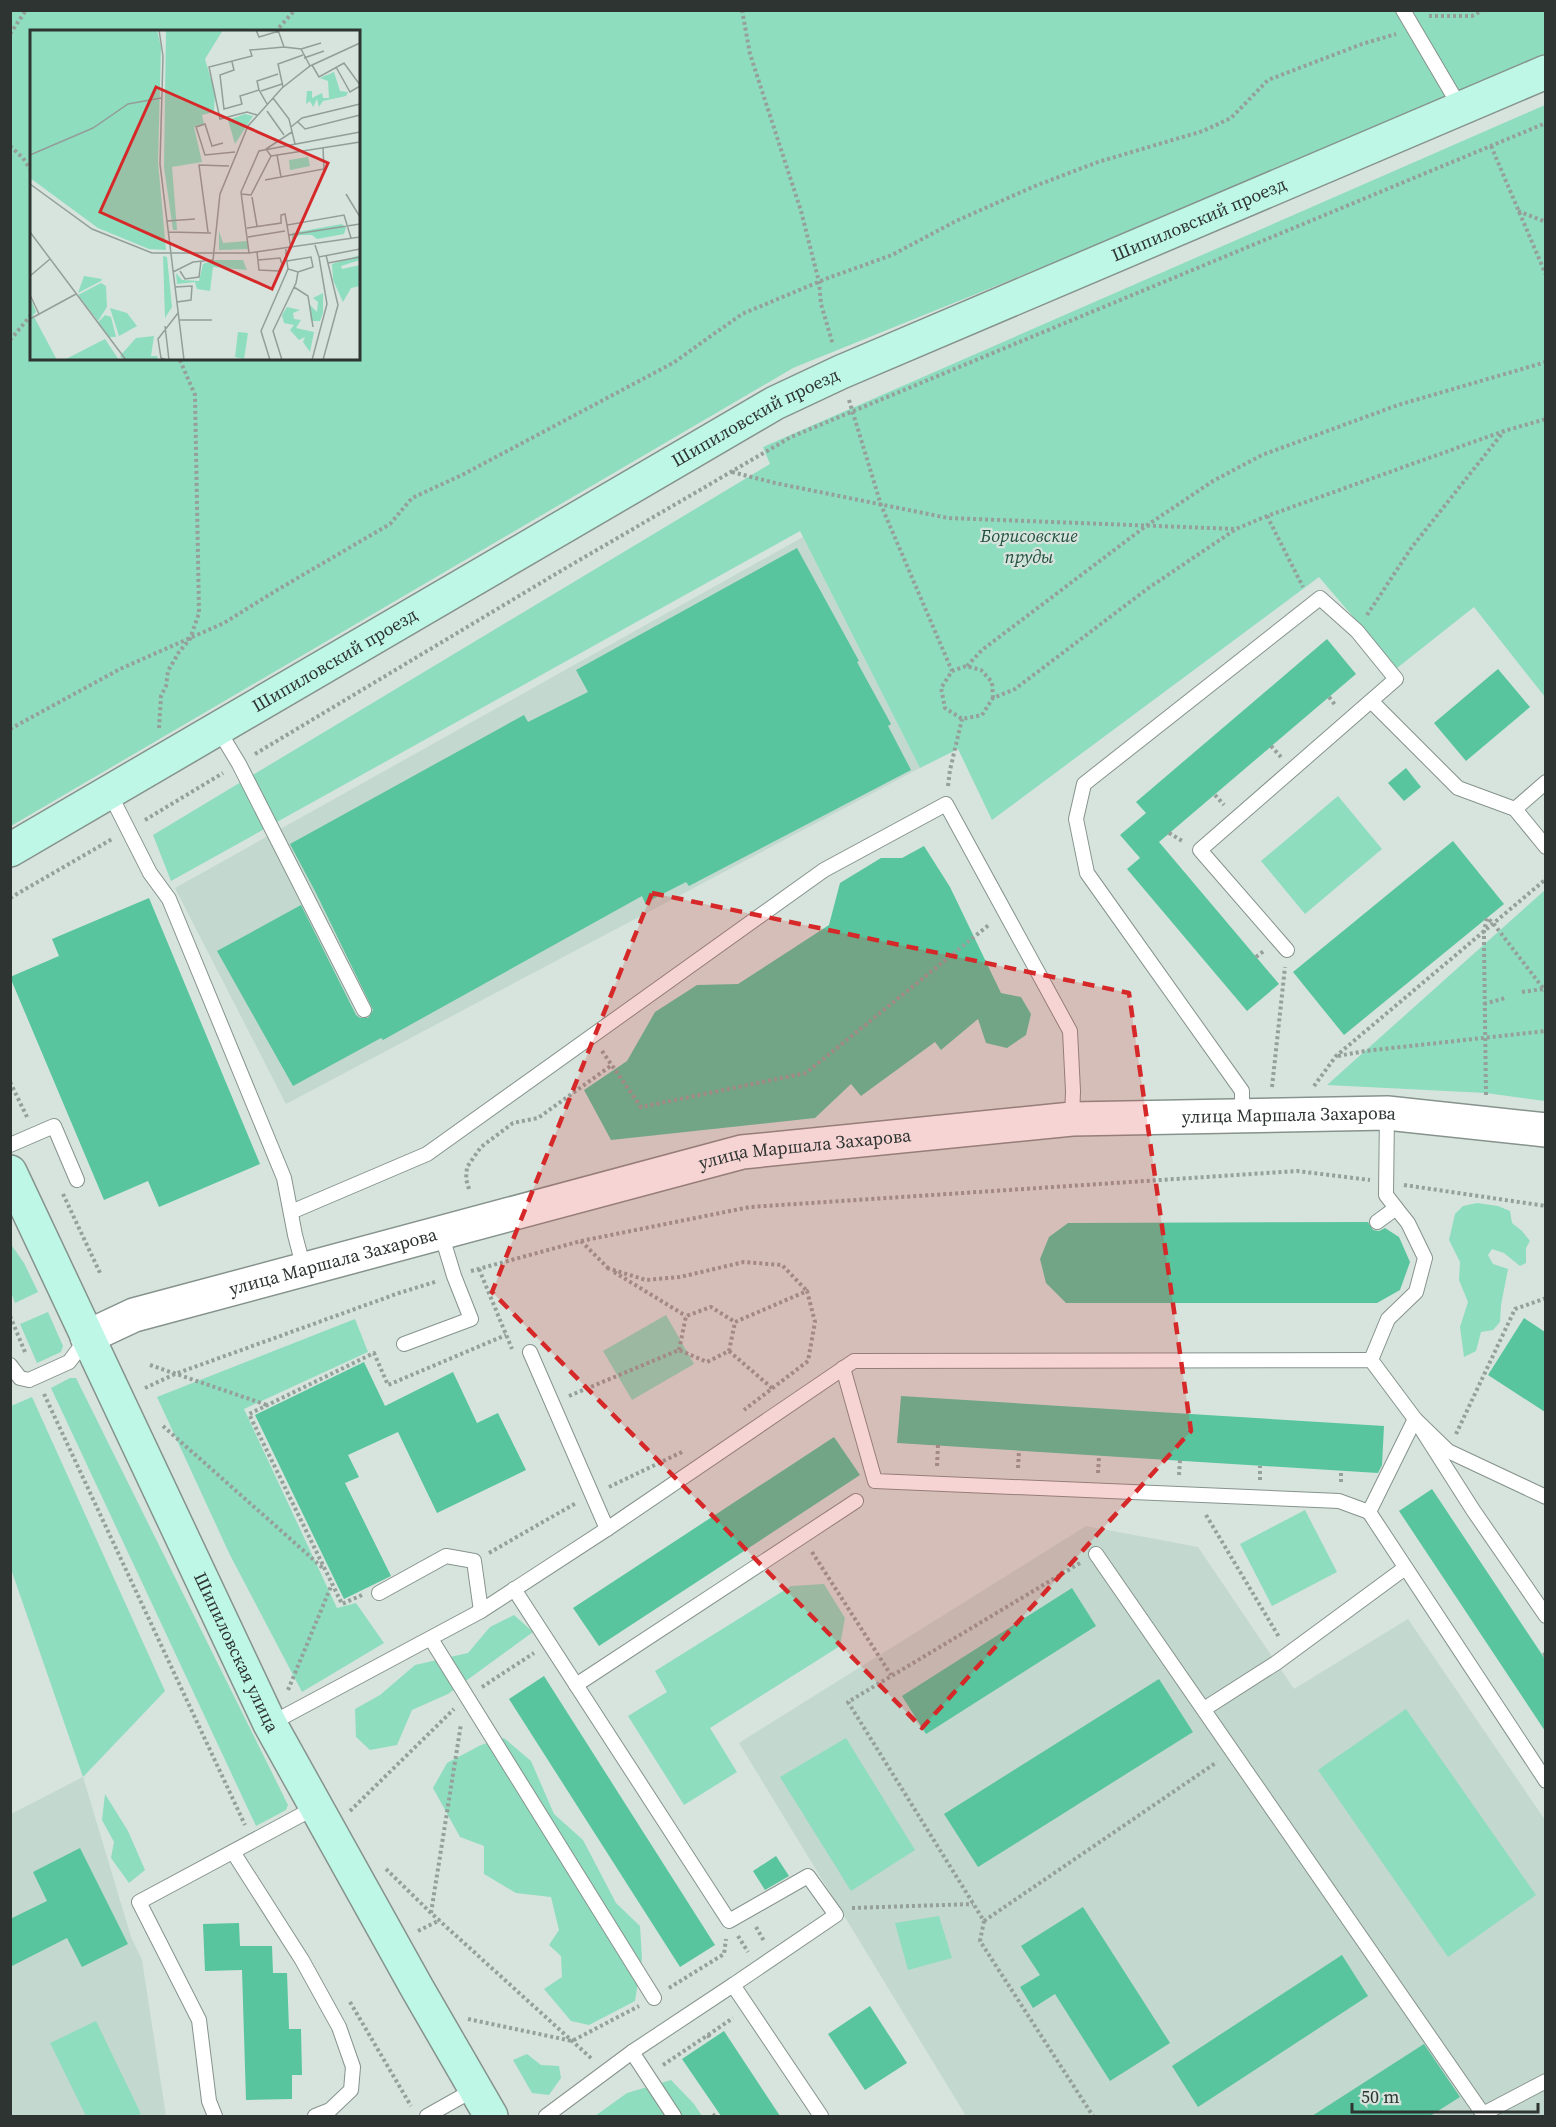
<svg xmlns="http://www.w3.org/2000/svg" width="1556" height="2127" font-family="'Source Serif 4',serif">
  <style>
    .built { fill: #c3d8ce }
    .green { fill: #8eddbe; fill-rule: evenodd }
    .building { fill: #58c59e }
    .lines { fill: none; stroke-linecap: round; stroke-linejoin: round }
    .service-casing { stroke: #86938d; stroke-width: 16 }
    .tertiary-casing { stroke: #86938d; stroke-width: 36 }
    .secondary-casing { stroke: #86938d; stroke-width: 36 }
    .path { stroke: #96a09b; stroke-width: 4; stroke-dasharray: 3 3; stroke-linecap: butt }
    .service { stroke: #fff; stroke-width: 14 }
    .tertiary { stroke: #fff; stroke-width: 33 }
    .secondary { stroke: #bff7e7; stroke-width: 33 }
    .marked { fill: #d62828; fill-opacity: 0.2; stroke: #d62828; stroke-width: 4.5; stroke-dasharray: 12 8; stroke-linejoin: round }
    .labels { text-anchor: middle; stroke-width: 4.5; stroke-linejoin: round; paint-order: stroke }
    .street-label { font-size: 18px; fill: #2e3431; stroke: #d6e4dd }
    .park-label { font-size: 18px; font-style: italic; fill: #22503f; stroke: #d6e4dd }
    .inset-road { fill: none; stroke: #939e98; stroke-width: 1.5 }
    .view { fill: #d62828; fill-opacity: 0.15; stroke: #d62828; stroke-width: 3 }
    .inset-edge { fill: none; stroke: #2e3431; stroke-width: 3 }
  </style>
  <rect width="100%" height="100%" fill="#d6e4dd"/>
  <g class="built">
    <path d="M 803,537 L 920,768 L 286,1104 L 175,888 Z"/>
    <path d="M 1086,1526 L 1198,1547 L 1294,1689 L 1408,1619 L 1545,1820 L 1545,2116 L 966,2116 L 739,1743 Z"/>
    <path d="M 83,1777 L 131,1937 L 142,1960 L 166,2116 L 11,2116 L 11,1814 Z"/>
  </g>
  <g class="green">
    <path d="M 11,11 L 1545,11 L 1545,64 L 793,368 L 11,826 ZM 32,32 L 358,32 L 358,358 L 32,358 Z"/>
    <path d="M 1545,105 L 1545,697 L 1474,607 L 1397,668 L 1319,577 L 992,820 L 958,749 L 920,768 L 800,531 L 171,881 L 153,835 L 770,464 L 763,447 Z"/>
    <path d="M 1338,796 L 1382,849 L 1305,914 L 1261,861 Z"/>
    <path d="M 1545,890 L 1545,1101 L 1486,1093 L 1327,1085 Z"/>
    <path d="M 1477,1203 L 1498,1206 L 1510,1211 L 1512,1223 L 1522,1231 L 1530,1241 L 1526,1248 L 1526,1263 L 1520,1266 L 1504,1253 L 1492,1249 L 1488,1255 L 1493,1264 L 1508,1269 L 1501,1305 L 1500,1322 L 1493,1330 L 1481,1332 L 1476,1351 L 1464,1357 L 1460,1327 L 1468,1302 L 1459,1280 L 1460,1262 L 1449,1240 L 1455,1214 L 1463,1206 Z"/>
    <path d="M 10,1243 L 24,1263 L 38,1292 L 15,1303 L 11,1292 Z"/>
    <path d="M 48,1312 L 63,1346 L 61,1352 L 37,1363 L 20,1324 Z"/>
    <path d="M 666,1315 L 694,1364 L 632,1400 L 603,1351 Z"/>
    <path d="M 355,1319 L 368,1352 L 244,1409 L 337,1608 L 356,1603 L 384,1643 L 302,1692 L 230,1555 L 157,1397 Z"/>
    <path d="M 70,1378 L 76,1378 L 288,1805 L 286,1810 L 256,1826 L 51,1388 Z"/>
    <path d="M 32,1397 L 165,1691 L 83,1777 L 11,1569 L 11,1406 Z"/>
    <path d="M 1305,1510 L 1337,1572 L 1272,1606 L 1240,1544 Z"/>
    <path d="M 824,1584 L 845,1618 L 840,1646 L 710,1728 L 737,1772 L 684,1805 L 628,1716 L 667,1692 L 655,1671 L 791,1586 Z"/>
    <path d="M 514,1615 L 533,1632 L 448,1694 L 412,1710 L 397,1745 L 370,1750 L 356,1737 L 355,1709 L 380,1695 L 415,1665 L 468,1653 L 490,1627 Z"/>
    <path d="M 1406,1709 L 1536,1895 L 1448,1957 L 1318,1770 Z"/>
    <path d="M 504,1738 L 531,1761 L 554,1814 L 583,1840 L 616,1903 L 640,1926 L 642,1958 L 635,2001 L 589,2025 L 571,2021 L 544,1989 L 562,1977 L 561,1956 L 549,1945 L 559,1930 L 551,1897 L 516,1893 L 484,1874 L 484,1846 L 460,1837 L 433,1788 L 447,1763 L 481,1745 Z"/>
    <path d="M 846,1738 L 915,1850 L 851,1891 L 780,1777 Z"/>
    <path d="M 105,1794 L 128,1831 L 145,1870 L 129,1883 L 111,1858 L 114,1842 L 102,1820 Z"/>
    <path d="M 939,1916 L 952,1958 L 908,1970 L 895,1923 Z"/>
    <path d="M 96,2021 L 141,2114 L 135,2116 L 86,2116 L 50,2043 Z"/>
    <path d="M 527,2054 L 541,2065 L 559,2066 L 561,2078 L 549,2095 L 532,2093 L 513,2060 Z"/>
    <path d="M 671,2080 L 694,2104 L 702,2116 L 595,2116 L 627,2093 Z"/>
  </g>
  <g class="building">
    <path d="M 797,548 L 859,661 L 857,662 L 891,724 L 888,726 L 911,770 L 689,886 L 686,882 L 645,903 L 642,896 L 383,1040 L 381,1038 L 293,1086 L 217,951 L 301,905 L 356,1015 L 360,1018 L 368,1018 L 373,1010 L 316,893 L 290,844 L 524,715 L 528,722 L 588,692 L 576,670 Z"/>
    <path d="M 1327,639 L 1356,674 L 1159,842 L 1279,984 L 1247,1011 L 1127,869 L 1140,858 L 1120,835 L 1146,813 L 1136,802 Z"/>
    <path d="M 1498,669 L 1530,707 L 1466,761 L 1434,723 Z"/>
    <path d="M 1406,768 L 1421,787 L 1404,801 L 1388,783 Z"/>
    <path d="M 1453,841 L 1504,904 L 1344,1035 L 1293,972 Z"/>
    <path d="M 924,846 L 950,887 L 1001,993 L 1021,997 L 1031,1014 L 1026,1035 L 1007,1048 L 986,1043 L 978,1019 L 941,1050 L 935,1042 L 861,1096 L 851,1084 L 815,1118 L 611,1140 L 584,1090 L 627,1061 L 655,1012 L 697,985 L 738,984 L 829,925 L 840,883 L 881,858 L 902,858 Z"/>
    <path d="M 149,898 L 260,1164 L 159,1207 L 148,1181 L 104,1200 L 10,977 L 59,956 L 52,939 Z"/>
    <path d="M 1368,1222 L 1373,1230 L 1379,1231 L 1385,1228 L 1399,1237 L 1410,1262 L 1400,1290 L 1377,1303 L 1066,1303 L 1046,1283 L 1040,1259 L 1049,1237 L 1068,1223 Z"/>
    <path d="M 1524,1318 L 1545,1332 L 1545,1412 L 1488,1375 Z"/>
    <path d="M 364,1362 L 385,1406 L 453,1372 L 477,1423 L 498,1413 L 526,1470 L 437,1513 L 398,1432 L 348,1455 L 359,1477 L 345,1483 L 391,1576 L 344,1599 L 255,1415 Z"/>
    <path d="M 901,1396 L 1384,1426 L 1382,1465 L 1378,1473 L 897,1443 Z"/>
    <path d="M 834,1437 L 860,1475 L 599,1646 L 573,1608 Z"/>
    <path d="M 1432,1489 L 1545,1659 L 1545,1731 L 1399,1511 Z"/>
    <path d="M 1072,1588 L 1096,1626 L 926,1734 L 902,1696 Z"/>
    <path d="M 544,1676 L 715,1945 L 680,1967 L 509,1699 Z"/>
    <path d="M 1159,1679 L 1193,1732 L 978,1867 L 944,1814 Z"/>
    <path d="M 80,1848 L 128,1944 L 82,1967 L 67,1938 L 10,1967 L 10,1919 L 47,1901 L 33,1872 Z"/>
    <path d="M 776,1856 L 789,1876 L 765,1890 L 753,1871 Z"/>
    <path d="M 1083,1907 L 1170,2043 L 1110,2081 L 1055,1994 L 1033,2008 L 1020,1987 L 1040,1975 L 1021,1946 Z"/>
    <path d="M 239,1923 L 240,1946 L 272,1946 L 273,1973 L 287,1973 L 289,2029 L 301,2029 L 302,2075 L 292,2075 L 292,2099 L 246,2100 L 242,1970 L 205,1971 L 203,1924 Z"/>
    <path d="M 1342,1955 L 1368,1996 L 1198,2107 L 1172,2066 Z"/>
    <path d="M 870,2006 L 907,2063 L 865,2090 L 828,2034 Z"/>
    <path d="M 724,2031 L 780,2116 L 721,2116 L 682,2059 Z"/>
    <path d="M 1424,2044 L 1460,2097 L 1430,2116 L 1312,2116 Z"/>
  </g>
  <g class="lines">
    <defs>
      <g id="service">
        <path d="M 1403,10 L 1460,107"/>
        <path d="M 1371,701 L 1458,788 L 1515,809"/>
        <path d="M 218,729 L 239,764 L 364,1010"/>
        <path d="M 1546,782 L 1515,809 L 1546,847"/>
        <path d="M 109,792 L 150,873 L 169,899 L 284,1178 L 295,1235 L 304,1269"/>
        <path d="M 1387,1113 L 1386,1195 L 1396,1208"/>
        <path d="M 1242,1114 L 1242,1091 L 1087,873 L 1076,819 L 1084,784 L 1320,598 L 1357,631 L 1396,679 L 1200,850 L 1287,950"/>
        <path d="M 10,1145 L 54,1126 L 77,1180"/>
        <path d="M 291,1212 L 427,1154 L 824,870 L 946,804 L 1070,1031 L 1073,1091 L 1072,1119"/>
        <path d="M 404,1344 L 471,1319 L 454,1276 L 441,1233"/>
        <path d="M 530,1352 L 607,1529"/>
        <path d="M 1371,1360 L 1388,1319 L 1416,1292 L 1425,1258 L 1408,1223 L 1396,1208 L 1377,1222"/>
        <path d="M 10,1365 L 20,1378 L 29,1380 L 69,1362 L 87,1338"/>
        <path d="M 843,1368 L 875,1481 L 1339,1501 L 1369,1512 L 1415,1419 L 1448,1451 L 1546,1497"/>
        <path d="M 1369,1512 L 1546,1781"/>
        <path d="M 1096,1554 L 1483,2114 L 1546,2081"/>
        <path d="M 514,1589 L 729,1921 L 808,1876 L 836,1915 L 733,1985"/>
        <path d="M 379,1593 L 446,1556 L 474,1561 L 481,1611"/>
        <path d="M 431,1639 L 654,1998"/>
        <path d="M 576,1685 L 856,1501"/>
        <path d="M 1204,1709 L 1276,1663 L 1405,1568"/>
        <path d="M 270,1724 L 481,1611 L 607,1529 L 854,1361 L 1371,1360 L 1415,1419 L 1473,1510 L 1546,1616"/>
        <path d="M 233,1852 L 302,1960 L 339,2027 L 353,2067 L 351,2090 L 330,2110 L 315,2116"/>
        <path d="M 632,2052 L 674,2116"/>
        <path d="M 215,2116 L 209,2101 L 199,2020 L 139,1902 L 316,1807"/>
        <path d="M 427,2116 L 475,2089"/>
        <path d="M 546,2116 L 632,2052 L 733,1985 L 821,2116"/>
      </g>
      <g id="tertiary">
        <path id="s1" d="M 87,1337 L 134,1315 L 742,1152 L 1072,1119 L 1387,1113 L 1546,1130"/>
      </g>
      <g id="secondary">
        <path id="s2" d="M 10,850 L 775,403 L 841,372 L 1546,72"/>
        <path id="s3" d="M 10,1172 L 270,1724 L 417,1988 L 491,2116"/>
      </g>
    </defs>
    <use href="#service" class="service-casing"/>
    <use href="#tertiary" class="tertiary-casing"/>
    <use href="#secondary" class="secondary-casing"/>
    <g class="path">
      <path d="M 742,10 L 750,54 L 801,211 L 819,282 L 821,304 L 833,345"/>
      <path d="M 1429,16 L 1472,16 L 1483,10"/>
      <path d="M 275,32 L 295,10"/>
      <path d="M 10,34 L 26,10"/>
      <path d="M 10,146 L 23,158 L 32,172"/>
      <path d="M 1491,146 L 1546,275"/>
      <path d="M 1518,211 L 1546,222"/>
      <path d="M 10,340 L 32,314"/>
      <path d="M 849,400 L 881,505 L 952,671"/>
      <path d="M 732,472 L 775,483 L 948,518 L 1236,529"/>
      <path d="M 1267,516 L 1303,587"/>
      <path d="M 1367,615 L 1412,547 L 1504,431"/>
      <path d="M 967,666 L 982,650 L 1146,526 L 1213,481 L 1262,455 L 1398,405 L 1546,362"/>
      <path d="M 1329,697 L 1336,706"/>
      <path d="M 993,698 L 992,682 L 981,670 L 966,666 L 952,671 L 941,688 L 945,708 L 962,719 L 982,715 L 993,698 L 1015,689 L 1147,589 L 1236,529 L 1267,516 L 1504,431 L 1546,419"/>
      <path d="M 159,728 L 161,696 L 166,686 L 168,671 L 179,652 L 190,639 L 199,613 L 195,395 L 179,358"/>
      <path d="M 10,729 L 120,669 L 224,623 L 277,590 L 390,524 L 412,498 L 462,475 L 673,363 L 742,314 L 828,278 L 892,255 L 956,221 L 1035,186 L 1098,162 L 1203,131 L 1231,118 L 1268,80 L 1362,44 L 1396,34"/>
      <path d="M 1271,746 L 1281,757"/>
      <path d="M 255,754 L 559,572 L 791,437 L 1546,123"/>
      <path d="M 948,786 L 950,770 L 962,719"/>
      <path d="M 1215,795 L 1224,805"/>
      <path d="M 145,820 L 223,773"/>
      <path d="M 1169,833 L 1184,842"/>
      <path d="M 10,898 L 112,839"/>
      <path d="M 1256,957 L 1265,950"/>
      <path d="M 1522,992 L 1543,989"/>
      <path d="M 1484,1004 L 1505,998"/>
      <path d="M 602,1051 L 641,1107 L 806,1073 L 990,924"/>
      <path d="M 1338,1056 L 1365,1051 L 1546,1031"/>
      <path d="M 10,1082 L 27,1117"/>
      <path d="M 1314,1086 L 1336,1056 L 1546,879"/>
      <path d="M 1272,1087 L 1285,967"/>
      <path d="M 1486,1095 L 1484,945 L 1484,931 L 1487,918 L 1493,923 L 1546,992"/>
      <path d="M 1404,1185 L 1546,1206"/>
      <path d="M 469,1189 L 466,1179 L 467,1167 L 481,1147 L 513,1123 L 538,1118 L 612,1065"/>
      <path d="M 63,1194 L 101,1275"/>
      <path d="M 581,1241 L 608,1268"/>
      <path d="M 607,1268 L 646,1280 L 680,1277 L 744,1262 L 782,1265 L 807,1291"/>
      <path d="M 479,1269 L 512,1349"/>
      <path d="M 471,1271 L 581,1241 L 750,1207 L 1297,1171 L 1370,1180"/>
      <path d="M 614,1272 L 686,1316"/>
      <path d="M 10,1316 L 25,1352"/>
      <path d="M 679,1350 L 686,1316 L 711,1307 L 735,1322"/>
      <path d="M 729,1351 L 773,1389"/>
      <path d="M 150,1365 L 267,1405"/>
      <path d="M 145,1388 L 175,1374 L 399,1293 L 438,1281"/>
      <path d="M 44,1394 L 245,1825"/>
      <path d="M 569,1396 L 679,1350 L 707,1362 L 729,1351 L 735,1322 L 807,1291 L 815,1322 L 808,1361 L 744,1410"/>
      <path d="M 163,1426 L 323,1568"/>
      <path d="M 1456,1434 L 1515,1309 L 1546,1298"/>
      <path d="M 937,1466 L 938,1445"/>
      <path d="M 1018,1468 L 1019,1450"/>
      <path d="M 1098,1473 L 1099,1456"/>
      <path d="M 1179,1475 L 1180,1460"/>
      <path d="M 1260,1480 L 1260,1466"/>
      <path d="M 1341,1482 L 1341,1470"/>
      <path d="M 609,1487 L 684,1451"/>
      <path d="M 1206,1515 L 1279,1637"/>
      <path d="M 812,1552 L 891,1675"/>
      <path d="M 489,1553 L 576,1503"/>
      <path d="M 1080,1563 L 848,1702 L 984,1921 L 980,1941 L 1093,2116"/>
      <path d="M 362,1595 L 342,1604 L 249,1414 L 374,1353 L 388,1385 L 506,1335"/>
      <path d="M 1543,1655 L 1546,1654"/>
      <path d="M 482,1687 L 534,1653"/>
      <path d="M 288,1690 L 332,1584"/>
      <path d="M 350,1811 L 454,1709"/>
      <path d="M 386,1869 L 431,1913 L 592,2059"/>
      <path d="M 852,1908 L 973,1904"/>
      <path d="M 431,1913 L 461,1724"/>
      <path d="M 984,1921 L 1217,1762"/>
      <path d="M 756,1927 L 764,1941"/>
      <path d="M 418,1931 L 440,1920"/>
      <path d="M 738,1936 L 748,1952"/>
      <path d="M 669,1988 L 724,1954 L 726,1939"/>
      <path d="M 350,2002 L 411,2106"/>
      <path d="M 468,2019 L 572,2041 L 639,2006"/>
      <path d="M 708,2035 L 733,2018"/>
      <path d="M 663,2065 L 708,2035 L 711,2040"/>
      <path d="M 713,2116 L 718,2113"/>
    </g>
    <use href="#service" class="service"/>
    <use href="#tertiary" class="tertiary"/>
    <use href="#secondary" class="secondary"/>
  </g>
  <path class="marked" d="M 652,893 L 1129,993 L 1191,1431 L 922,1728 L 492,1292 Z"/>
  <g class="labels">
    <g class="street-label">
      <text dy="6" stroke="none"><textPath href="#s2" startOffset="1348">Шипиловский проезд</textPath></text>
      <text dy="6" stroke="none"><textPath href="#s2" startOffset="862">Шипиловский проезд</textPath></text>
      <text dy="6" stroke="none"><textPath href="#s2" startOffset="376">Шипиловский проезд</textPath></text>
      <text dy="6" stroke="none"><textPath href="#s1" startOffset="1230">улица Маршала Захарова</textPath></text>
      <text dy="6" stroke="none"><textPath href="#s1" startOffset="744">улица Маршала Захарова</textPath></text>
      <text dy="6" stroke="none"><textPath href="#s1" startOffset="258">улица Маршала Захарова</textPath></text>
      <text dy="6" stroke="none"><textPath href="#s3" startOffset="531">Шипиловская улица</textPath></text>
    </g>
    <g class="park-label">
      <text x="1029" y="542">Борисовские<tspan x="1029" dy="21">пруды</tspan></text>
    </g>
  </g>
  <g transform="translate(30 30)">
    <rect width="330" height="330" fill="#d6e4dd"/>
    <path d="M 0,0 L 127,0 L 131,17 L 128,132 L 136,220 L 119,219 L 68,198 L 0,148 ZM 136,0 L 193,0 L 175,29 L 185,63 L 184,82 L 172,85 L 174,94 L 164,97 L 172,132 L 142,137 L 147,200 L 143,200 L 134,137 ZM 304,42 L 310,61 L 318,62 L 316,66 L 293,71 L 289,77 L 287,69 L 283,77 L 280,71 L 276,74 L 277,61 L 282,61 L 282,68 L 292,63 L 293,68 L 299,68 L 298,51 L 290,48 ZM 215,84 L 223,86 L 205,114 L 198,90 ZM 278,127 L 280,136 L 260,140 L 259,130 ZM 312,194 L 316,198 L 314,204 L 287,209 L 282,205 L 270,205 L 262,210 L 262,203 ZM 189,201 L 193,213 L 217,211 L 218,219 L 189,220 ZM 330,225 L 330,230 L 311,236 L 312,239 L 330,235 L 330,256 L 321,258 L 313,272 L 303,250 L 302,234 ZM 133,226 L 137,227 L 142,277 L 135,288 ZM 184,230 L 213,230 L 217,240 L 183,237 L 180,261 L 167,259 L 165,252 L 147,254 L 146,243 L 152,250 L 169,251 L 173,234 ZM 54,246 L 72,249 L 71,251 L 48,263 ZM 71,253 L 76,256 L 77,277 L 68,291 L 48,265 ZM 293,263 L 293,283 L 290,291 L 281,291 L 279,274 L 287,282 L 288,272 L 283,268 ZM 0,267 L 6,282 L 3,285 L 27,330 L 0,330 ZM 257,277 L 270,280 L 263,283 L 264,289 L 271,290 L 266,298 L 284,302 L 280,322 L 273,312 L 275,307 L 269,310 L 260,300 L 264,295 L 254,293 L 252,285 ZM 80,278 L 97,283 L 107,296 L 89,306 ZM 75,285 L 81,287 L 86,307 L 79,307 L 68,292 ZM 208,302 L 218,303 L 214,329 L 205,327 ZM 124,306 L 121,326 L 127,326 L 128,330 L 93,330 L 90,326 L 106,308 ZM 75,309 L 89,330 L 34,330 Z" fill="#8eddbe"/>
    <path class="inset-road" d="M 129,0 L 133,26 L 130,134 L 154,330M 226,0 L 229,7 L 249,1M 248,0 L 254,17 L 271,19 L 280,36M 271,19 L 291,13M 274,28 L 294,21M 202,32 L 204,40 L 190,45 L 194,79 L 212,74 L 210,66 L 229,60 L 237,74M 282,35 L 289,47 L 314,33 L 330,55M 306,37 L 320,62 L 330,56M 253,57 L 248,34 L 273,25M 229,60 L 227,51 L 248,44M 231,61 L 252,54M 243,68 L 259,89 L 265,114M 237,81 L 254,105M 227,85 L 217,82 L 190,89 L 179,37 L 222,26 L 220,20 L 254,17M 268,92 L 275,99 L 330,85M 261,97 L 272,88 L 330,74M 193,113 L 182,116 L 175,94 L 166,97 L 175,125 L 205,122M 0,125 L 63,98 L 98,74 L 131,68M 247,125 L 251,147M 241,126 L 330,112M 235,150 L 294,139 L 293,118M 0,154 L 62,199 L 122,223 L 219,223 L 330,207M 211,164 L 221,165 L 241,126 L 236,119 L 262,102M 316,164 L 330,187M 222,167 L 227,196M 137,191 L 165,189M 217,198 L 251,193 L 251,185 L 255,184 L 257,195M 0,202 L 96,330M 138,202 L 181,203M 178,202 L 169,135 L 199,136M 259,205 L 330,194M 218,207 L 255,201M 285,215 L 289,227 L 330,219M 256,219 L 256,225 L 258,239 L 268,242 L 283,237 L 281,227 L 257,231M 261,219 L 257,195 L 314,185 L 321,208M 227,222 L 229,240 L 249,241 L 252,234 L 250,228 L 228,230M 219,223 L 211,162 L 229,121 L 330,102M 298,233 L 330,227M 150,241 L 155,249 L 169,247 L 171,231M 143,242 L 163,232 L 183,230 L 190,164 L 218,96 L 252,58 L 280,36 L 330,13M 0,246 L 20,229M 145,257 L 162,256 L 161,270 L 147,272M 264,257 L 278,266 L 283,297M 0,265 L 9,284M 0,289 L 46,264M 149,290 L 182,290M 135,296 L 139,330M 136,330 L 131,328 L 128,309 L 148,283M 240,330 L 231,301 L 258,239M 252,330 L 243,301 L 266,253 L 268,242M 282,330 L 297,274 L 289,227M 293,330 L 308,275 L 296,225"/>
    <path class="view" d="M 126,57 L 298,133 L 242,259 L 70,182 Z"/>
    <rect width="330" height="330" class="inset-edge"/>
  </g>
  <rect width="1556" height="2127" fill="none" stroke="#2e3431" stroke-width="24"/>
  <path d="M1352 2103v9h186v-9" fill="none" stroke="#2e3431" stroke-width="3"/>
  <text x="1361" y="2103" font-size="18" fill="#2e3431" stroke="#d6e4dd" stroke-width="4.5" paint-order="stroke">50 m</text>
</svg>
